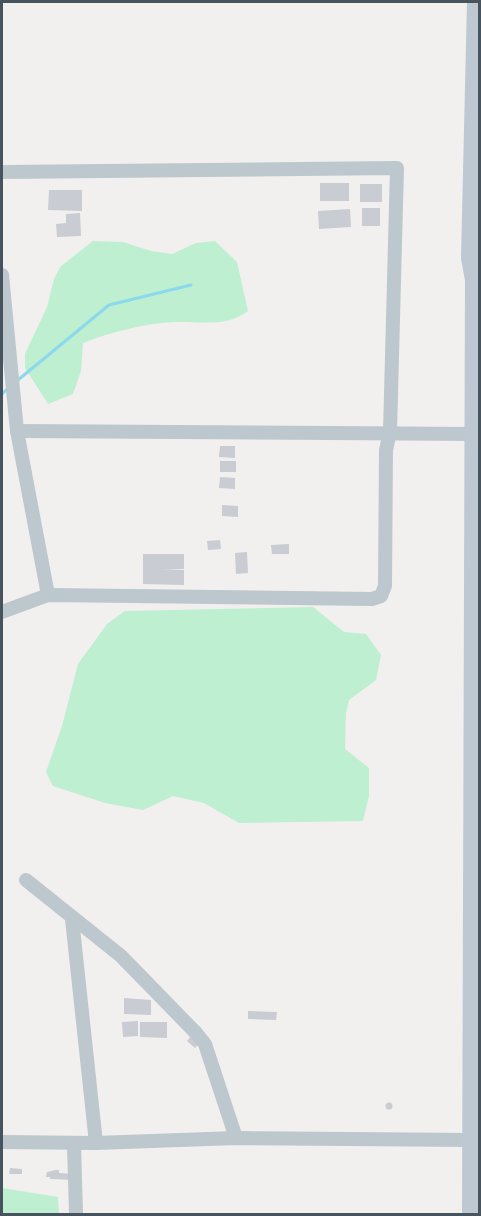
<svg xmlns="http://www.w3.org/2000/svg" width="481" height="1216" font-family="'DejaVu Sans',sans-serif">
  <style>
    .green { fill: #beefd0 }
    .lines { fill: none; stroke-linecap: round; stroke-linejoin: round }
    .stream { stroke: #8bd9ec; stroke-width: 3 }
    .building { fill: #c9ccd2 }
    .minor { stroke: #bdc7ce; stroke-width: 14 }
    .secondary { stroke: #bdc8d3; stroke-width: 18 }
  </style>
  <rect width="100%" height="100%" fill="#f2efef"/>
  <g class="green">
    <path d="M 93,241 L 123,242 L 151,251 L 172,254 L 196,243 L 215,241 L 237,262 L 248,311 C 226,328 199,321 173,322 C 143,324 111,332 83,343 L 81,371 L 73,394 L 48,404 L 25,368 L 25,354 L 47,307 L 54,279 L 61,266 Z"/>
    <path d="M 313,607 L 344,632 L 366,634 L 381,655 L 376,680 L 349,700 L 346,713 L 345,749 L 369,768 L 369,796 L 363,821 L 239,823 L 204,803 L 173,796 L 143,810 L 105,803 L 53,786 L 46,772 L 62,726 L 78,664 L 107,624 L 125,611 Z"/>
    <path d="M 2,1188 L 58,1197 L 59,1214 L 2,1214 Z"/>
  </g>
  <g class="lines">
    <g class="stream">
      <path d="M 18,380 L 109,305 L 191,285"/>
      <path d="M 2,394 L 8,388"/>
    </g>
  </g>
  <g class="building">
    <rect x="320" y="183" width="29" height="18"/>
    <rect x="360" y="184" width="22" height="18"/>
    <path d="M 49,190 L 82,190 L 82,211 L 48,210 Z"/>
    <rect x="362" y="208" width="18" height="18"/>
    <path d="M 350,209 L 351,227 L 319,229 L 318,211 Z"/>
    <path d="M 80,213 L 81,236 L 57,237 L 56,224 L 66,223 L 66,214 Z"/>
    <path d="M 220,446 L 235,446 L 235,458 L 219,457 Z"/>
    <rect x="220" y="461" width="16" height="11"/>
    <path d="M 220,477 L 235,478 L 235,489 L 219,488 Z"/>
    <path d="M 222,505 L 238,506 L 238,517 L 222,516 Z"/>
    <path d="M 220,540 L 221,549 L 208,550 L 207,541 Z"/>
    <path d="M 289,544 L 289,554 L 272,554 L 271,545 Z"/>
    <path d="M 247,552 L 248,573 L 236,574 L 235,553 Z"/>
    <path d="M 143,554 L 184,554 L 184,569 L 163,570 L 184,570 L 184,585 L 143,584 Z"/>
    <path d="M 124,998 L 151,1000 L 151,1015 L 124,1014 Z"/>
    <path d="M 248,1011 L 277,1012 L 276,1020 L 248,1019 Z"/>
    <path d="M 138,1021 L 138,1036 L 123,1037 L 122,1022 Z"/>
    <path d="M 140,1022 L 167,1022 L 167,1038 L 140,1037 Z"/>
    <path d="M 191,1036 L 199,1044 L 195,1048 L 187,1041 Z"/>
    <circle cx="389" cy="1106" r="3.5"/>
    <path d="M 10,1168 L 22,1169 L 22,1174 L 9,1174 Z"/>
    <path d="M 56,1170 L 59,1170 L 59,1173 L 74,1174 L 74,1180 L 50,1179 L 50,1177 L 46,1177 L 47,1172 Z"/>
  </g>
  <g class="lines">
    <g class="minor">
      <path d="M 2,172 L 397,168 L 390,432 L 386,450 L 385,586 L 381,596 L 372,599 L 48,595 L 2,612"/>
      <path d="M 2,275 L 17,431 L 48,595"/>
      <path d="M 17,431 L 474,434"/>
      <path d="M 26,880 L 121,956 L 197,1034 L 205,1044 L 236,1138"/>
      <path d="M 72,919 L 96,1143"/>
      <path d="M 2,1142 L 96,1143 L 236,1138 L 472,1140"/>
      <path d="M 74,1144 L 76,1214"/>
    </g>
    <path class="secondary" d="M 471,1214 L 474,280 L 470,258 L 476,2"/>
  </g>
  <rect width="481" height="1216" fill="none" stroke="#47535d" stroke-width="6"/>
</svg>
